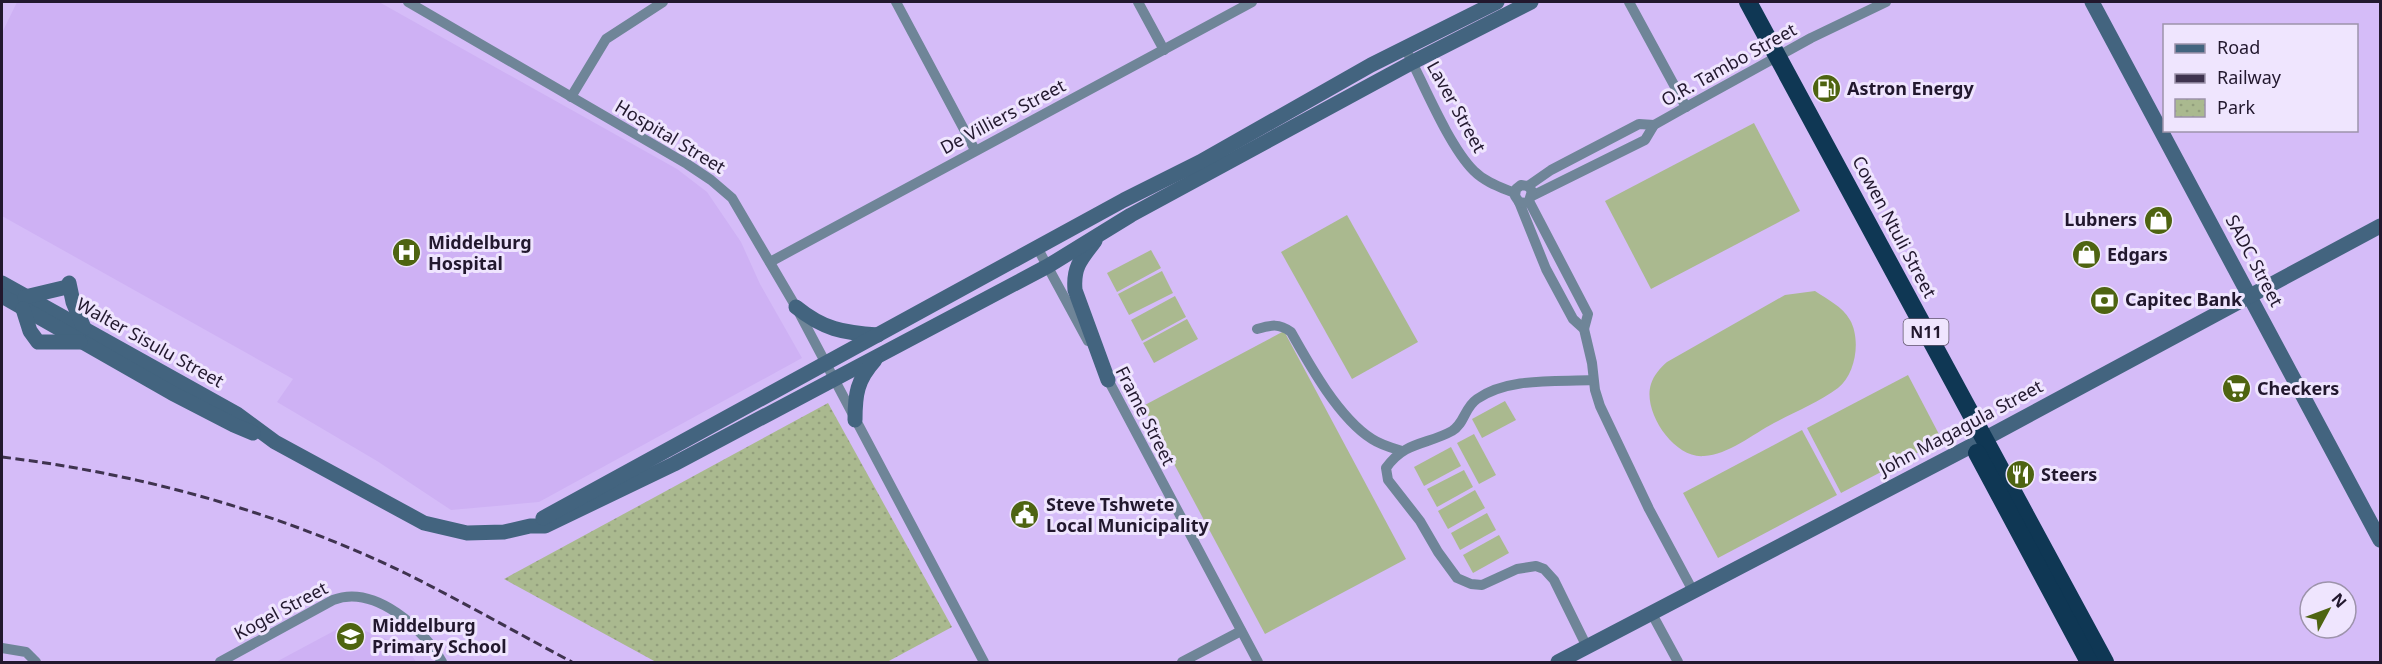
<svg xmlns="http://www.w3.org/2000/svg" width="2382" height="664" font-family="'Noto Sans',sans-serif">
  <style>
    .built { fill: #ceb1f4 }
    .green { fill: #aab98f }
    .park { fill: url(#park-dots) }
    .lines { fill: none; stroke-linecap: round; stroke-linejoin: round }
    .street { stroke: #6f8598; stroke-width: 10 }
    .secondary { stroke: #43647f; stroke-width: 15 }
    .highway { stroke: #0f3754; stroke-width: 18 }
    .rail { stroke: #3f334f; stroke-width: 3; stroke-dasharray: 9 4.5; stroke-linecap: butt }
    .labels { text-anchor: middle; stroke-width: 6; stroke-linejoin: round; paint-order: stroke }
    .shield { fill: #efe5fe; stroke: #60566c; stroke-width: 1.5 }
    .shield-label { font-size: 16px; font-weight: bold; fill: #22182e }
    .street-label { font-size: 18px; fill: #22182e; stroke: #efe5fe }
    .poi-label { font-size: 18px; font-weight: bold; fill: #22182e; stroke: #efe5fe; text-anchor: start }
  </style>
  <defs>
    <pattern id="park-dots" width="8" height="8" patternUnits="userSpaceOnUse" patternTransform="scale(1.5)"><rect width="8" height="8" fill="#aab98f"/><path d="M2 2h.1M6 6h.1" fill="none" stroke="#929e7c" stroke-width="1.8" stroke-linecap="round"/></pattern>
  </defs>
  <rect width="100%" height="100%" fill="#d5bcf8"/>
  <g class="built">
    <path d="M 17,2 L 379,2 L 677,169 L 707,192 L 741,242 L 760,284 L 802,358 L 539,502 L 451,510 L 377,461 L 277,402 L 293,379 L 2,216 L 2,33 Z"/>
    <path d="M 347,624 L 407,647 L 416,662 L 276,662 Z"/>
  </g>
  <g class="green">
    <path d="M 1754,123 L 1800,211 L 1651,289 L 1605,201 Z"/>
    <path d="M 1347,215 L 1418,342 L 1352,379 L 1281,252 Z"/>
    <path d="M 1151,250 L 1161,268 L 1117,292 L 1107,273 Z"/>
    <path d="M 1162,271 L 1173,293 L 1129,315 L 1118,294 Z"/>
    <path d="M 1815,291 C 1828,300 1842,306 1850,320 C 1861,339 1856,374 1838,388 C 1819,402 1795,412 1774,423 C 1753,434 1728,455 1704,456 C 1674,459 1642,411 1651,384 C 1654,375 1660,368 1667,362 L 1785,295 Z"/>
    <path d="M 1175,296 L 1186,317 L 1142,341 L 1131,320 Z"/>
    <path d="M 1187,319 L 1198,339 L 1154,363 L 1143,343 Z"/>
    <path d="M 1284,331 L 1406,559 L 1265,634 L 1143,406 Z"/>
    <path d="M 1908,375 L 1942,440 L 1841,493 L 1807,428 Z"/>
    <path d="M 1505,401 L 1516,420 L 1482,438 L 1472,419 Z"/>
    <path d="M 1802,430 L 1837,495 L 1718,558 L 1683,493 Z"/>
    <path d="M 1474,434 L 1496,475 L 1479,484 L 1457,443 Z"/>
    <path d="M 1451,447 L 1461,466 L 1424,486 L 1414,467 Z"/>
    <path d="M 1464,470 L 1473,487 L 1437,507 L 1427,489 Z"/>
    <path d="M 1475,490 L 1485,508 L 1448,529 L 1438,511 Z"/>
    <path d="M 1487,513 L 1496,530 L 1460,550 L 1451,533 Z"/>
    <path d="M 1499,535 L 1509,553 L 1473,573 L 1463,555 Z"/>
  </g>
  <path class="park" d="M 828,403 L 952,627 L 887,662 L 656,662 L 504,579 Z"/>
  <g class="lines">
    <g class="street">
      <path d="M 408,2 L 687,164 L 711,180 L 732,198 L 796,307 L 984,662"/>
      <path d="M 896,2 L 975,150"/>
      <path d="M 1138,2 L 1164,50"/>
      <path d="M 1629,2 L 1686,107"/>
      <path d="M 1405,48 C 1423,82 1448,145 1474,171 C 1485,182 1500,187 1514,193"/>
      <path d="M 571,97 L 606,39 L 663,2"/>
      <path d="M 1528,186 L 1551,170 L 1639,124 L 1654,125"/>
      <path d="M 1532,196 L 1645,140 L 1654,125 L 1686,107 L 1811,38 L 1886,2"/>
      <path d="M 1519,202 L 1546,269 L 1573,319 L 1584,329 L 1592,363 L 1595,390 L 1600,406 L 1649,509 L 1693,591"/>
      <path d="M 1525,203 L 1519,202 L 1515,196 L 1516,189 L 1521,185 L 1528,186 L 1532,191 L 1529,201 L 1588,314 L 1584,329"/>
      <path d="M 1038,249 L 1088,341"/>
      <path d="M 770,262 L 1252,2"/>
      <path d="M 1257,329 C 1271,325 1279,323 1291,332 C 1310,366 1339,418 1372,439 C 1381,445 1392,448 1402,451"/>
      <path d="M 1105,374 L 1258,662"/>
      <path d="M 1652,614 L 1678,662"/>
      <path d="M 1587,647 L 1554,580 L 1544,569 L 1536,566 L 1517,569 L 1482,585 L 1471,584 L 1457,578 L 1438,552 L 1420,521 L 1388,480 L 1386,468 C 1405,441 1427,445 1452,431 C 1465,423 1464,408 1477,399 C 1508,377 1556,382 1593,380"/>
      <path d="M 2,648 L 26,652 L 36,662"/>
      <path d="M 220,662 L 333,600 C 375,584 424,629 442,662"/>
      <path d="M 1182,662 L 1241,631"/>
    </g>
    <g class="secondary">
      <path d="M 2092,2 L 2380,540"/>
      <path d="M 1095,241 C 1081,259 1073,267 1075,290 L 1108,380"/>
      <path d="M 2,283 L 237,414 L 275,442 L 424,523 L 467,533 L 504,532 L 530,526 L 545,526 L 674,464 L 1048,266 L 1131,215 L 1413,62 L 1531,2"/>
      <path d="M 69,283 L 73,302 L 84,328"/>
      <path d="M 2,296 L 172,393 L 234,425 L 253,433"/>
      <path d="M 25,297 L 67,287"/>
      <path d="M 796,307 C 823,329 843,333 878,335"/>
      <path d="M 23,309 L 30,331 L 38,342 L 80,342"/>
      <path d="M 855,420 C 855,394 857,380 875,360"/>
      <path d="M 543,518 L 1124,200 L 1200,162 L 1371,65 L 1497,2"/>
      <path d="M 1558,662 L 1973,445 L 2380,226"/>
    </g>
    <g class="highway">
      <path d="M 1748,2 L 2105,662"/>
      <path d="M 1977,453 L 2089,662"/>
    </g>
    <path class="rail" d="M 2,457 C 142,474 279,512 407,574 C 463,602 517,633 572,662"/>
  </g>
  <defs>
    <symbol id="fuel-disc" viewBox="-11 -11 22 22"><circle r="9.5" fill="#4e6411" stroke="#efe5fe"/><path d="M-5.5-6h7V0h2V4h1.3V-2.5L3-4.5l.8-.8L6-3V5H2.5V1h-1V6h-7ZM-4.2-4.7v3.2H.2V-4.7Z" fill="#fff"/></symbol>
    <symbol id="shop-disc" viewBox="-11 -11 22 22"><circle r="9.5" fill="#4e6411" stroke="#efe5fe"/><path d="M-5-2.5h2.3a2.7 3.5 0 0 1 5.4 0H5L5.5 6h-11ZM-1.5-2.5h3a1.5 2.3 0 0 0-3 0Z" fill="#fff"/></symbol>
    <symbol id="hospital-disc" viewBox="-11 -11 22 22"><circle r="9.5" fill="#4e6411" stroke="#efe5fe"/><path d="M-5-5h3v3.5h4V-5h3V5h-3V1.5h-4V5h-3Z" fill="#fff"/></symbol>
    <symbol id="bank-disc" viewBox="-11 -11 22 22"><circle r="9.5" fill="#4e6411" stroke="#efe5fe"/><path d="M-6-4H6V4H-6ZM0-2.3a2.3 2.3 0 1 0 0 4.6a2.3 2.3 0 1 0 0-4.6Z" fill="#fff"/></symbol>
    <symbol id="supermarket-disc" viewBox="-11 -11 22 22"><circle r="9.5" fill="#4e6411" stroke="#efe5fe"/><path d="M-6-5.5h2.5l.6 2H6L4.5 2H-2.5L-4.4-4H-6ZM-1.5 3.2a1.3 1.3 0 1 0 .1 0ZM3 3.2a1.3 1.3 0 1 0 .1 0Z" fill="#fff"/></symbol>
    <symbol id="restaurant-disc" viewBox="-11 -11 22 22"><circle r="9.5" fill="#4e6411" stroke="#efe5fe"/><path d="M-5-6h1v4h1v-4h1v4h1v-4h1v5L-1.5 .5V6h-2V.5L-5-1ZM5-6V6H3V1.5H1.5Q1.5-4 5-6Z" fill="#fff"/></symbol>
    <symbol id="civic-disc" viewBox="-11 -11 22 22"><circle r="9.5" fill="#4e6411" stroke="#efe5fe"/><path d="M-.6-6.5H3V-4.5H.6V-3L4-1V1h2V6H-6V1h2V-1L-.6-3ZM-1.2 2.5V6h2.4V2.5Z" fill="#fff"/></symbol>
    <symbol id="school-disc" viewBox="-11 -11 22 22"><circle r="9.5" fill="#4e6411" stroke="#efe5fe"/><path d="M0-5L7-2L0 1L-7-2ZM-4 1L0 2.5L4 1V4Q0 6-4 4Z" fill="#fff"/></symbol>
  </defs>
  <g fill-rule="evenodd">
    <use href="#fuel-disc" x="1810" y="72" width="33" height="33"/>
    <use href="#shop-disc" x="2142" y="204" width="33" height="33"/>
    <use href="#hospital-disc" x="390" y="236" width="33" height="33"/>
    <use href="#shop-disc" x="2070" y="238" width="33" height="33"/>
    <use href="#bank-disc" x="2088" y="284" width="33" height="33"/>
    <use href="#supermarket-disc" x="2220" y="372" width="33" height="33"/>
    <use href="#restaurant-disc" x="2004" y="458" width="33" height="33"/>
    <use href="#civic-disc" x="1008" y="498" width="33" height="33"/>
    <use href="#school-disc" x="334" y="620" width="33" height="33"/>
  </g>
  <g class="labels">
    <rect class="shield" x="1903.5" y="319" width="45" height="26" rx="4.5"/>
    <g class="shield-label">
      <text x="1926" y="338">N11</text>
    </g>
    <g class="street-label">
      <text transform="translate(1729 65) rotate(-29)" y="6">O.R. Tambo Street</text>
      <text transform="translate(1456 107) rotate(61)" y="6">Laver Street</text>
      <text transform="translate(1003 117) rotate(-28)" y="6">De Villiers Street</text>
      <text transform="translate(670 137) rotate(31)" y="6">Hospital Street</text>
      <text transform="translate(1894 227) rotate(62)" y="6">Cowen Ntuli Street</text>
      <text transform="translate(2254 261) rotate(62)" y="6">SADC Street</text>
      <text transform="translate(150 343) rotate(29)" y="6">Walter Sisulu Street</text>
      <text transform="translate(1145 416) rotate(63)" y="6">Frame Street</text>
      <text transform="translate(1961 428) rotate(-28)" y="6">John Magagula Street</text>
      <text transform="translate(281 611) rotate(-28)" y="6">Kogel Street</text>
    </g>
    <g class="poi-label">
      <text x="1847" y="95">Astron Energy</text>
      <text x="2137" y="226" text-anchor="end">Lubners</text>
      <text x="428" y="249">Middelburg<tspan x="428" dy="21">Hospital</tspan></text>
      <text x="2107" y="261">Edgars</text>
      <text x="2125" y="306">Capitec Bank</text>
      <text x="2257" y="395">Checkers</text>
      <text x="2041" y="481">Steers</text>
      <text x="1046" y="511">Steve Tshwete<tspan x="1046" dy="21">Local Municipality</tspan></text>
      <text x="372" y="632">Middelburg<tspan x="372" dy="21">Primary School</tspan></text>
    </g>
  </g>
  <rect width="2382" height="664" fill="none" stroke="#22182e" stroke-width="6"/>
  <rect x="2163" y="24" width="195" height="108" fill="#efe5fe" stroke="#9d93ab" stroke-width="1.5"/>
  <rect x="2175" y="44" width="30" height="9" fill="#43647f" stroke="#9d93ab" stroke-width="1.5"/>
  <text x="2217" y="54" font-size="18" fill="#22182e">Road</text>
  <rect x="2175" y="74" width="30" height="9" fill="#3f334f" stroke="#9d93ab" stroke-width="1.5"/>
  <text x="2217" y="84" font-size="18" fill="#22182e">Railway</text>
  <rect x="2175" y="99" width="30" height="18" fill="url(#park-dots)" stroke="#9d93ab" stroke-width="1.5"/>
  <text x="2217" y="114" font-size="18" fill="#22182e">Park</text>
  <g transform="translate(2328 610) rotate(49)"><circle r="28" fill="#efe5fe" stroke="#9d93ab" stroke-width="1.5"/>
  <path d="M0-4.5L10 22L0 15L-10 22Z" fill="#4e6411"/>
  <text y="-9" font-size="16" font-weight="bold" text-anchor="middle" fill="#22182e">N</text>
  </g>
</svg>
